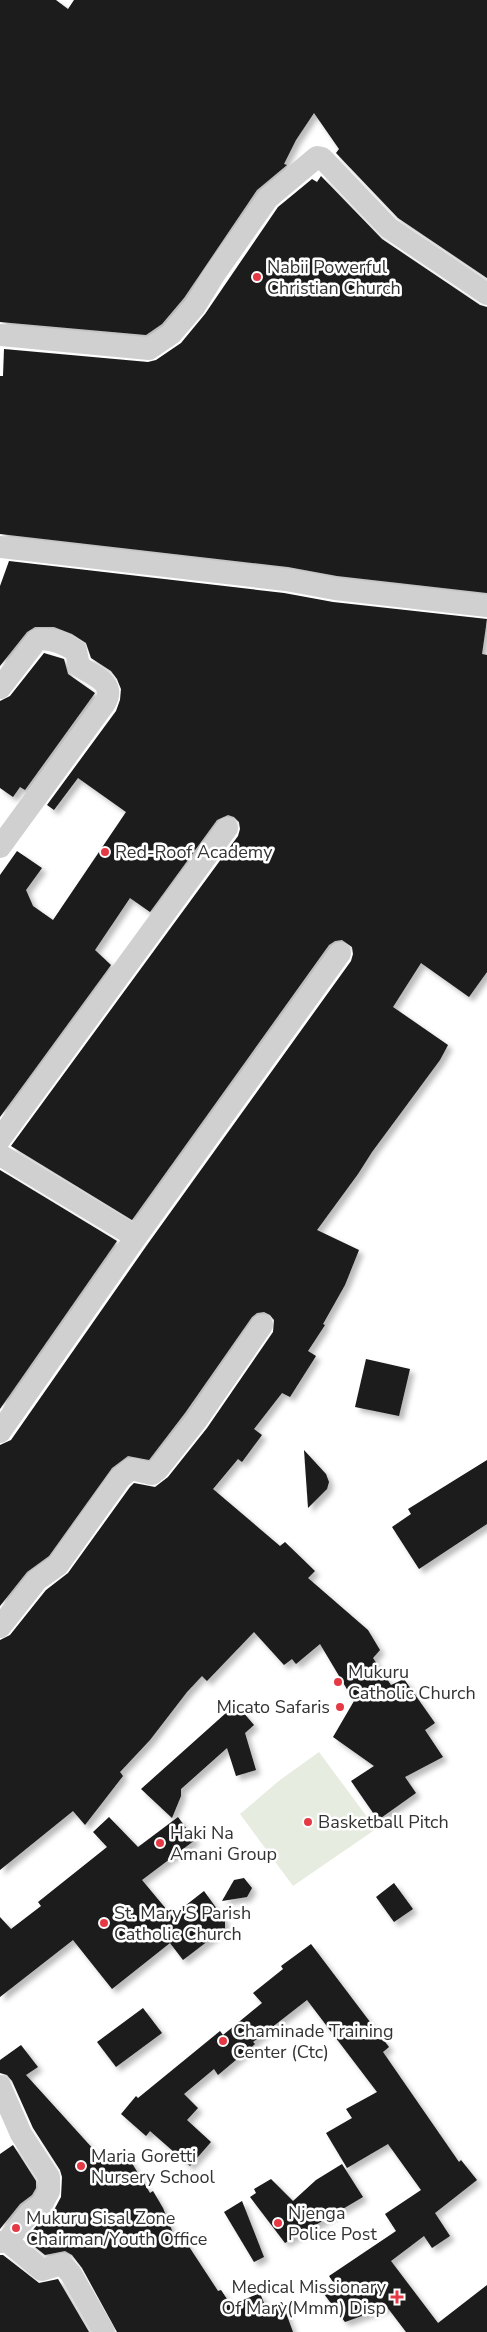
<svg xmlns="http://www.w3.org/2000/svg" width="487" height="2332" font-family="'Nunito Sans',sans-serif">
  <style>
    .green { fill: #e6ecdf }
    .building { fill: #1a1a1a; filter: url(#shadow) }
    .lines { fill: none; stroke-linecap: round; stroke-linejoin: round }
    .street { stroke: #d0d0d0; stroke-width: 22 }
    .poi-dot { fill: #e63946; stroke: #fff; stroke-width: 2 }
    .labels { text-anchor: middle; stroke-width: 5; stroke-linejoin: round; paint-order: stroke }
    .poi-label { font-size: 18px; fill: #333; stroke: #fff; text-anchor: start }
  </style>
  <defs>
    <filter id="shadow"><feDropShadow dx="4.5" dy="4.5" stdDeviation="2.5" flood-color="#0004"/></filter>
  </defs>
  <rect width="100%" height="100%" fill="#fff"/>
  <path class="green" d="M 319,1752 L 376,1829 L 293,1886 L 240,1814 L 280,1780 Z"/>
  <g class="building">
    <path d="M 0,0 L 56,0 L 68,9 L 74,0 L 487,0 L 487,278 L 398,218 L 336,153 L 339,149 L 314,113 L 296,140 L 284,164 L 287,165 L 257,190 L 184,298 L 162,324 L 146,335 L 0,322 Z"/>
    <path d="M 321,176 L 382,239 L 480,305 L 487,307 L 487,593 L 337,576 L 288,567 L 0,534 L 0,376 L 3,376 L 4,349 L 148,362 L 156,360 L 181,343 L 205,314 L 278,207 L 312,179 L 317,182 Z"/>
    <path d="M 9,561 L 284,593 L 333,602 L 487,619 L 482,654 L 487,655 L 487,972 L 469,997 L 421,963 L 393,1007 L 448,1045 L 440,1060 L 372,1152 L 358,1174 L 317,1230 L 359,1250 L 345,1285 L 323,1324 L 325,1325 L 308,1351 L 316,1356 L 290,1397 L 282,1393 L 254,1429 L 262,1435 L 242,1462 L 238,1459 L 213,1489 L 280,1546 L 285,1542 L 315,1571 L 308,1578 L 368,1630 L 380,1650 L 373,1658 L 391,1685 L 404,1679 L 435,1723 L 425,1730 L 443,1757 L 405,1777 L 416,1793 L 378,1820 L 351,1781 L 374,1766 L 333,1737 L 354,1701 L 320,1644 L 296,1664 L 292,1659 L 284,1665 L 254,1632 L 207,1681 L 202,1676 L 187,1692 L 150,1740 L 120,1772 L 123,1776 L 85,1825 L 73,1811 L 0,1870 L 0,1640 L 10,1635 L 46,1590 L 68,1573 L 130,1487 L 134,1483 L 155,1487 L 168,1477 L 207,1428 L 273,1332 L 274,1320 L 270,1315 L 264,1312 L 257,1313 L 252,1317 L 185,1413 L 149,1460 L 128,1456 L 112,1468 L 49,1556 L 27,1572 L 0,1606 L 0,1445 L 11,1440 L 147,1245 L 351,961 L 353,954 L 352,947 L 342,940 L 335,941 L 329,945 L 132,1220 L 11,1146 L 238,836 L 240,829 L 239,822 L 234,817 L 228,815 L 217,820 L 150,912 L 130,898 L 95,950 L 111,965 L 0,1117 L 0,875 L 17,851 L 42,868 L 26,890 L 33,906 L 53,920 L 126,812 L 78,778 L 54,810 L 47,805 L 116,711 L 120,700 L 121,689 L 117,679 L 111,671 L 91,658 L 86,643 L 72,634 L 54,627 L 35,627 L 27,632 L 0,666 L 0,586 Z"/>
    <path d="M 44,653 L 64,659 L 68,674 L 95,693 L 25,790 L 20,787 L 13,797 L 0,788 L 0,701 L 10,696 Z"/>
    <path d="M 0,1170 L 117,1241 L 0,1409 Z"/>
    <path d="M 366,1359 L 410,1369 L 399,1416 L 355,1407 Z"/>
    <path d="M 304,1450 L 326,1474 L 329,1482 L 327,1489 L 308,1508 Z"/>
    <path d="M 487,1460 L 487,1524 L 419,1569 L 392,1527 L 411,1514 L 408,1509 Z"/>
    <path d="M 236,1704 L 254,1725 L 245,1733 L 256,1770 L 236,1776 L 227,1748 L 181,1789 L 181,1796 L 172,1818 L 141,1789 Z"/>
    <path d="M 109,1817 L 138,1847 L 178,1817 L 195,1840 L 142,1880 L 172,1916 L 204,1891 L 225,1920 L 225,1928 L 183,1960 L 170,1943 L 112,1989 L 73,1940 L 0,1997 L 0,1917 L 11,1929 L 41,1906 L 38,1902 L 107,1847 L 93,1832 Z"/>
    <path d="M 244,1878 L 252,1888 L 247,1897 L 222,1901 L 234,1880 Z"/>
    <path d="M 394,1883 L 413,1909 L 394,1922 L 376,1897 Z"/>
    <path d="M 311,1944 L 389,2047 L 383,2052 L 459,2162 L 461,2160 L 477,2180 L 435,2213 L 450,2236 L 432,2248 L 424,2236 L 391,2261 L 438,2323 L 487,2285 L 487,2332 L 406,2332 L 387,2307 L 345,2322 L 321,2290 L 339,2291 L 329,2276 L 396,2231 L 385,2214 L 421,2190 L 388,2144 L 347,2168 L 326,2133 L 352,2118 L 346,2109 L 377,2092 L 307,2000 L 253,2042 L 255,2044 L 218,2075 L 214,2069 L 184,2094 L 198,2108 L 187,2120 L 211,2142 L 190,2166 L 150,2131 L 146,2136 L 121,2114 L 136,2096 L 138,2098 L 220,2031 L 223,2035 L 262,2003 L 253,1993 L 283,1969 L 281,1966 Z"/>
    <path d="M 143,2008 L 162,2033 L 116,2067 L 97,2042 Z"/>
    <path d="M 21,2045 L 38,2067 L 26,2075 L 105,2162 L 124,2150 L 150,2193 L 153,2191 L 163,2208 L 177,2243 L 184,2239 L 218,2291 L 221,2290 L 231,2305 L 260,2293 L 266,2308 L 282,2302 L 293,2332 L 117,2332 L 82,2268 L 72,2255 L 65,2251 L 45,2255 L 25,2239 L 39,2223 L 54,2210 L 61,2197 L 62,2177 L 60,2170 L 33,2128 L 12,2081 L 7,2075 L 0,2073 L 0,2060 Z"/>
    <path d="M 13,2145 L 36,2181 L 36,2188 L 32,2195 L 20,2204 L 0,2229 L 0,2154 Z"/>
    <path d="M 342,2164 L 363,2197 L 285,2243 L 250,2197 L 256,2193 L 254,2189 L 271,2179 L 293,2201 L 316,2180 Z"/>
    <path d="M 242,2201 L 264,2257 L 254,2262 L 224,2212 Z"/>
    <path d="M 0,2255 L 3,2255 L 39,2283 L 58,2279 L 89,2332 L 0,2332 Z"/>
  </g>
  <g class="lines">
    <g class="street">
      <path d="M 0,335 L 149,349 L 171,334 L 195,306 L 214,275 L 268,198 L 317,157 L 322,158 L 389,228 L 487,294"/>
      <path d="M 0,547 L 286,580 L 335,589 L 487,606"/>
      <path d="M 0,688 L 37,640 C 50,637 64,644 76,651 L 79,666 C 91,675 117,682 105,703 L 0,847"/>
      <path d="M 0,1139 L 227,828"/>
      <path d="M 0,1155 L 136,1237 L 0,1432"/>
      <path d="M 136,1237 L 340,953"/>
      <path d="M 0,1627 L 37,1580 L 58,1565 L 120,1478 L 131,1469 L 152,1474 L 158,1469 L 196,1421 L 262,1325"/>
      <path d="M 0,2086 L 21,2134 L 49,2177 L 49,2191 L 42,2204 L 30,2213 L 7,2241 L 0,2242"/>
      <path d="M 7,2241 L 42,2270 L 62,2264 L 71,2274 L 104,2332"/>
    </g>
  </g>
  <g class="poi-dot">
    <circle cx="257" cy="277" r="5"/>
    <circle cx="105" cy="852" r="5"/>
    <circle cx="338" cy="1682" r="5"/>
    <circle cx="340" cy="1707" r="5"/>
    <circle cx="308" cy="1822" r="5"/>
    <circle cx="160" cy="1843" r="5"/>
    <circle cx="104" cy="1923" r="5"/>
    <circle cx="223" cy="2041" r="5"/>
    <circle cx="81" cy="2166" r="5"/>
    <circle cx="278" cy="2223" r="5"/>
    <circle cx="16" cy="2228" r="5"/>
    <path d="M394.5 2289.5h5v5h5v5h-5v5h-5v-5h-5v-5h5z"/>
  </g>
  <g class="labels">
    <g class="poi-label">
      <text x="267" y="273">Nabii Powerful<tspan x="267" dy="21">Christian Church</tspan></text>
      <text x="115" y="858">Red-Roof Academy</text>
      <text x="348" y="1678">Mukuru<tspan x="348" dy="21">Catholic Church</tspan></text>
      <text x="330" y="1713" text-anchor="end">Micato Safaris</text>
      <text x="318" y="1828">Basketball Pitch</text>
      <text x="170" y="1839">Haki Na<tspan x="170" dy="21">Amani Group</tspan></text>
      <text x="114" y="1919">St. Mary'S Parish<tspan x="114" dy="21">Catholic Church</tspan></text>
      <text x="233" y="2037">Chaminade Training<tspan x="233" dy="21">Center (Ctc)</tspan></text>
      <text x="91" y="2162">Maria Goretti<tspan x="91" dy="21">Nursery School</tspan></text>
      <text x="288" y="2219">Njenga<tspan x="288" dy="21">Police Post</tspan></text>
      <text x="26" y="2224">Mukuru Sisal Zone<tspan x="26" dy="21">Chairman/Youth Office</tspan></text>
      <text x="386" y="2293" text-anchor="end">Medical Missionary<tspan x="386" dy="21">Of Mary(Mmm) Disp</tspan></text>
    </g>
  </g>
</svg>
